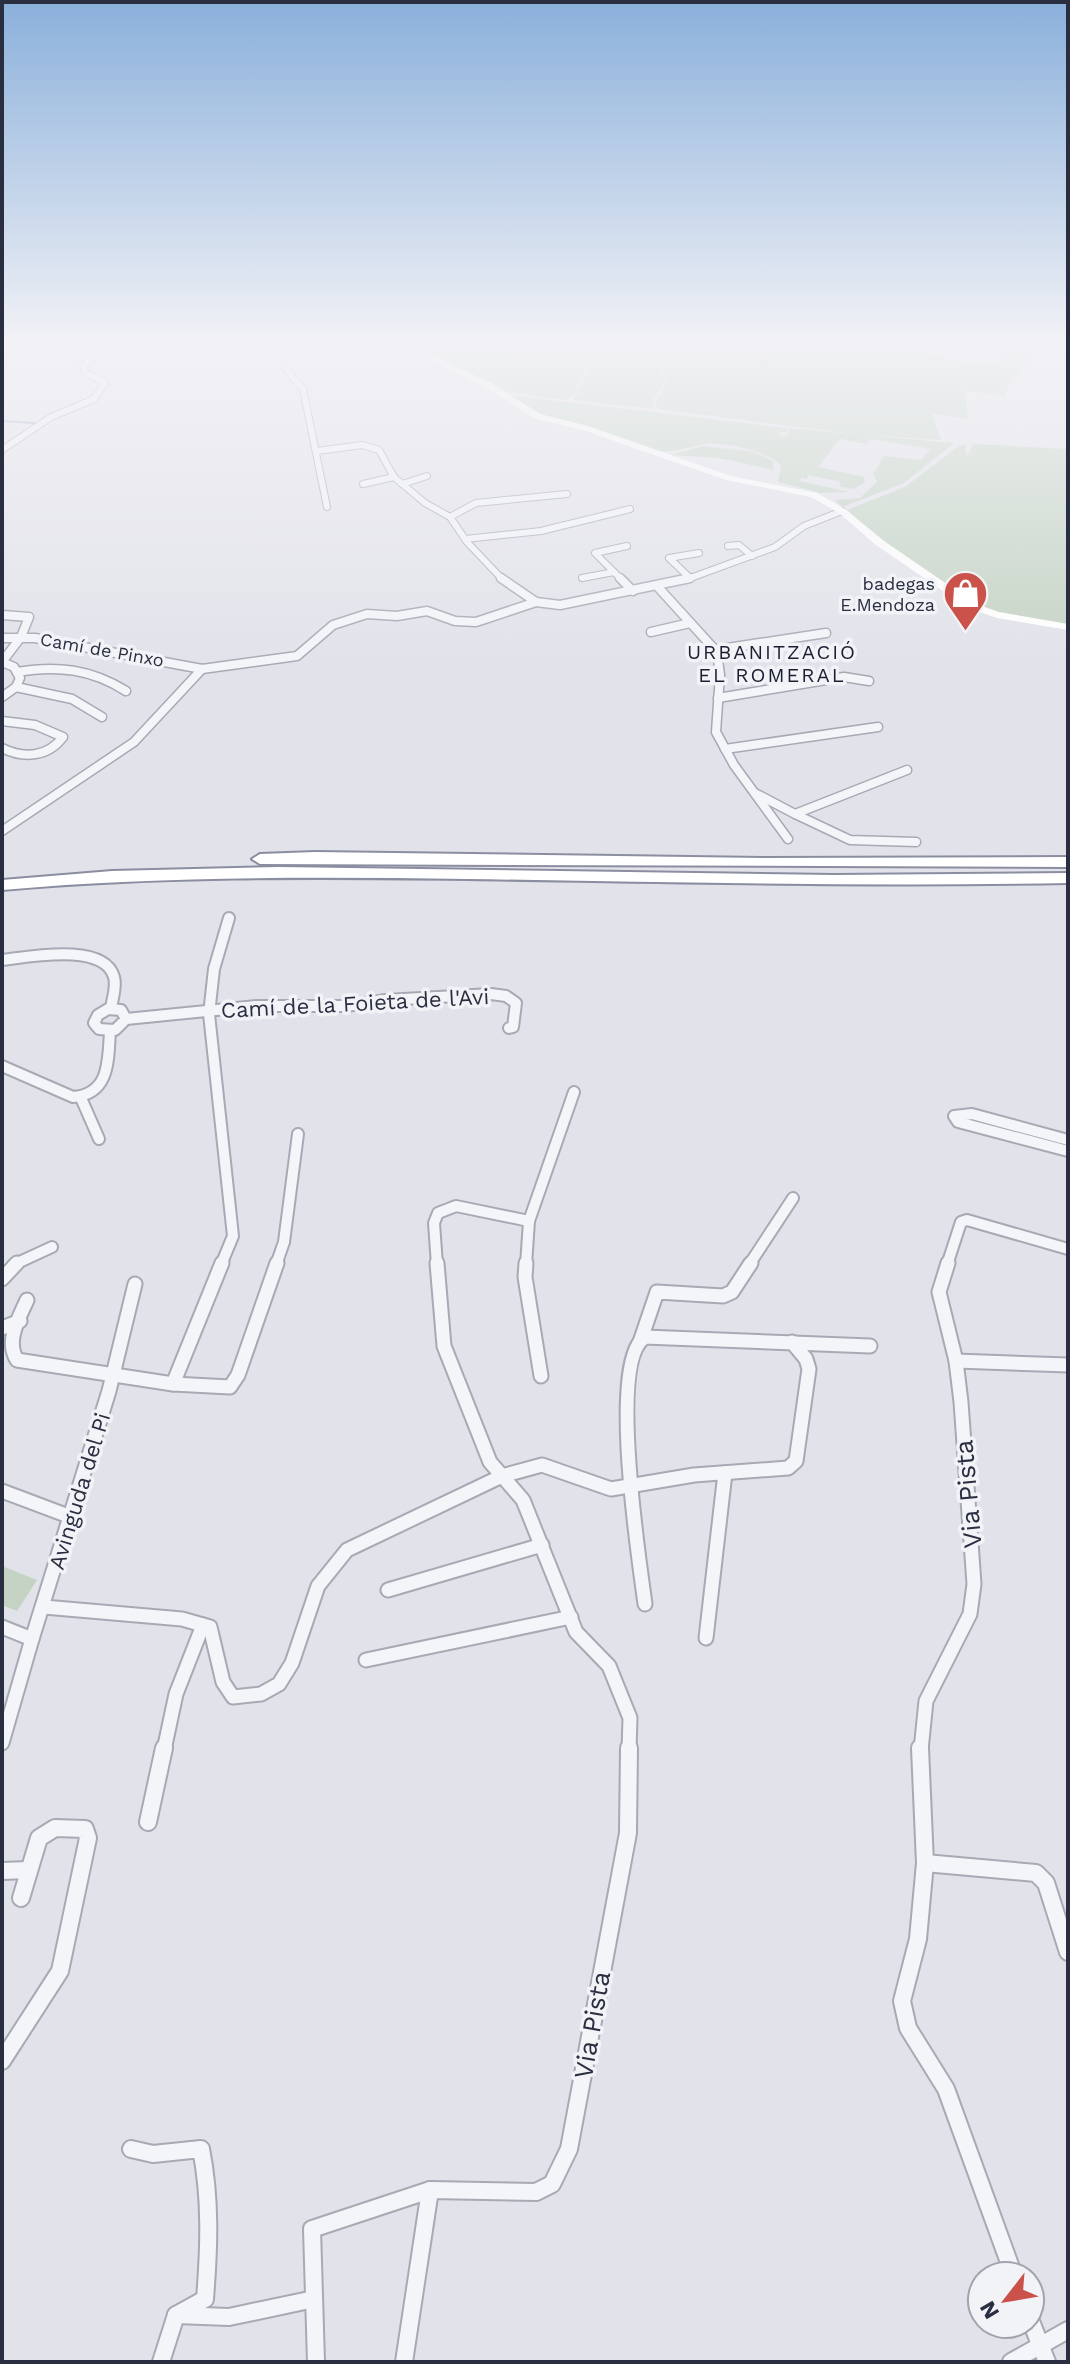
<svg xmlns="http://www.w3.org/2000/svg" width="1070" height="2364" font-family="'Work Sans',sans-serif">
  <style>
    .green { fill: #c4d3c3 }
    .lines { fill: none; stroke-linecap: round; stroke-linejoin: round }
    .stream { stroke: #9eaac8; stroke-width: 2 }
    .street-far4-casing { stroke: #a7a9b4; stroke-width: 8 }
    .street-far3-casing { stroke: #a7a9b4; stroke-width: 11 }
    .street-far2-casing { stroke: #a7a9b4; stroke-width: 14 }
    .street-far1-casing { stroke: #a7a9b4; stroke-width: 17 }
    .street-casing { stroke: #a7a9b4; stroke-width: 20 }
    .highway-casing { stroke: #8a8ea0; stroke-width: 4 }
    .street-far4 { stroke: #f4f5f8; stroke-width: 6 }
    .street-far3 { stroke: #f4f5f8; stroke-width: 8 }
    .street-far2 { stroke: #f4f5f8; stroke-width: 10 }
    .street-far1 { stroke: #f4f5f8; stroke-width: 13 }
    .street { stroke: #f4f5f8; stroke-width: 16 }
    .secondary { fill: #fff; fill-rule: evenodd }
    .highway { fill: #fff; fill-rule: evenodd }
    .labels { text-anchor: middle; stroke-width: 7; stroke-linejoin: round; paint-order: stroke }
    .far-poi-label { font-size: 18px; fill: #2a2e41; stroke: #f1f3f7; text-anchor: end }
    .far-street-label { font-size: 18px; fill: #2a2e41; stroke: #f1f3f7 }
    .far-neighbourhood-label { font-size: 20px; letter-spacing: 2px; fill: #1c1f32; stroke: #f1f3f7 }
    .street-label { font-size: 22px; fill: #2a2e41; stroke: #f1f3f7 }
    .near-street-label { font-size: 26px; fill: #2a2e41; stroke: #f1f3f7 }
  </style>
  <rect width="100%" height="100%" fill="#e2e3ea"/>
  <g class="green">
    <path d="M 400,340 L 598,340 L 577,385 L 577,391 L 566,400 L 503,391 Z"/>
    <path d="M 601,340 L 628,340 L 658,365 L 664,380 L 652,403 L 654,409 L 573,400 L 588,373 Z"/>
    <path d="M 631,340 L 873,340 L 872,343 L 903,349 L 907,344 L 917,346 L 920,341 L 932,345 L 923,352 L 973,365 L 979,361 L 996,363 L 1004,351 L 1035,355 L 1012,379 L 1005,396 L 965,391 L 968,419 L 931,413 L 941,440 L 853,434 L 658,409 L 655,403 C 680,369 655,361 631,340 Z"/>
    <path d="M 516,396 L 787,428 L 786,432 L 780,432 L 780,436 L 788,435 L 789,428 L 954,443 L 904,483 L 842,507 L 835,500 L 860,498 L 877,482 L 873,474 L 884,456 L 921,460 L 930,449 L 871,439 L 866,444 L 840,439 L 818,467 L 864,477 L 865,482 L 854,489 L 839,486 L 841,482 L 809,475 L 806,479 L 801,478 L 800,481 L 849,492 L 821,493 L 778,482 L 781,466 C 767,450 720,440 699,445 C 681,449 669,454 650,450 C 607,441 548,420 510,398 Z"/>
    <path d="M 973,444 L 1068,449 L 1068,625 L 1004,615 L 975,605 L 886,545 L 847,510 L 905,487 L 960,445 L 965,445 L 966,455 L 968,455 Z"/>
    <path d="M 703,446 L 754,452 L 773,461 L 774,470 L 719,458 L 670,455 Z"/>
    <path d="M 2,1566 L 37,1580 L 17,1611 L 2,1605 Z"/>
  </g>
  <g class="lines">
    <path class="stream" d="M 2,421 L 35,423"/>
    <defs>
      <g id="street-far4">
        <path d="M 286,369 L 303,389 L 327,507"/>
        <path d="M 2,450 L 51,417 L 94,399 L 105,383 L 85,372 L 83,366 L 93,358 L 95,346 L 111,340"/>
        <path d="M 317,451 L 362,445 L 379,450 L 394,477 L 425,503 L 450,517 L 467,542 L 503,580"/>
        <path d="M 363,484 L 394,477"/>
        <path d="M 402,484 L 427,476"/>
        <path d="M 450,517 L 476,503 L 567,494"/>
        <path d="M 465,539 L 541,531 L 630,509"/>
        <path d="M 728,546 L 739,545 L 752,556"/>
        <path d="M 582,578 L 614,572"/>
        <path d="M 690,578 L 669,558 L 699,553"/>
        <path d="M 622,580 L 595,553 L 627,546"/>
        <path d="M 685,580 L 775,547 L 804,526 L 842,511"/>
      </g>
      <g id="street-far3">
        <path d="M 501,578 L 536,602 L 560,605 L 690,578"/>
        <path d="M 620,578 L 633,591"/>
        <path d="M 657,586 L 717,652 L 720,675 L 716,732 L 734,765 L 788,839"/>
        <path d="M 2,615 L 29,617 L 21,637 L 2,662 L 14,667 L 20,678 L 16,687 L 2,697"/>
        <path d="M 651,632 L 690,623"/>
        <path d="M 2,638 L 35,638 L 202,669 L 297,656 L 333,625 L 367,614 L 397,616 L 427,611 L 455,621 L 476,622 L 536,602"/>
        <path d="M 714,650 L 826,633"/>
        <path d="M 17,672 C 57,665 91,669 126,691"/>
        <path d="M 16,687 L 72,699 L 102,717"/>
        <path d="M 718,698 L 844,677 L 869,681"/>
        <path d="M 2,721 L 35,725 L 63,737 C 48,757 24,759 2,748"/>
        <path d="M 725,749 L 878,727"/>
        <path d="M 757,794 L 795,814 L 907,770"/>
        <path d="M 795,814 L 850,840 L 916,842"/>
        <path d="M 2,831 L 134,742 L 202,669"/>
      </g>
      <g id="street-far2">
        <path d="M 2,960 C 29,957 104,942 114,977 C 117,987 112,999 111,1009"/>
        <path d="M 108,1009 L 121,1010 L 126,1019 L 115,1030 L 99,1029 L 94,1023 L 98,1015 Z"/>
        <path d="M 126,1019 L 257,1006 L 346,1006 L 386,1000 L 491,994 L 506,996 L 516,1003 L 513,1027 L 509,1028"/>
        <path d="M 2,1066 L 73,1097 C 110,1094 108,1061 110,1031"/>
        <path d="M 81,1098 L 99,1139"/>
        <path d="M 1068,1140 L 972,1114 L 954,1116 L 958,1122 L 1068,1151"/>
        <path d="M 13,1265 L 52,1247"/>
        <path d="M 221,1265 L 233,1236 L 209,1014 L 214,969 L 229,918"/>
        <path d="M 276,1265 L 284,1242 L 298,1134"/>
        <path d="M 437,1265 L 434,1223 L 438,1213 L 456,1206 L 529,1221 L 574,1092"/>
        <path d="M 526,1265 L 529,1221"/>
        <path d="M 749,1265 L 793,1198"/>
        <path d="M 947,1265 L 961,1222 L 967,1220 L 1068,1249"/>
      </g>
      <g id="street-far1">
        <path d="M 437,1263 L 444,1346 L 490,1462 L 523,1500 L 576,1632 L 609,1666 L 630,1718 L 629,1750"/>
        <path d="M 526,1263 L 525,1277 L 541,1376"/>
        <path d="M 2,1279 L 17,1263"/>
        <path d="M 27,1300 C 19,1318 5,1341 17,1360 L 173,1384 L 222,1263"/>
        <path d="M 2,1328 L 20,1321"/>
        <path d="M 641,1339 L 657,1292 L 723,1296 L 732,1292 L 751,1263"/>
        <path d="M 956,1361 L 1068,1365"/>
        <path d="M 173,1384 L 230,1387 L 238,1375 L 277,1263"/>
        <path d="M 2,1491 L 71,1517"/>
        <path d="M 388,1590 L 542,1545"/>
        <path d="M 645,1604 C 639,1559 608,1361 645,1337 L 870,1346"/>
        <path d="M 44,1607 L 182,1619 L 210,1627 L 223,1682 L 233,1697 L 261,1694 L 279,1684 L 292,1663 L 318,1586 L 347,1550 L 502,1476 L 542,1465 L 611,1489 L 694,1475 L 788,1468 L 796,1461 L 809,1369 L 806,1359 L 792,1342"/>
        <path d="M 2,1627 L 32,1639 L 109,1391 L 135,1284"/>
        <path d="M 706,1638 L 725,1473"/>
        <path d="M 366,1660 L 571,1617"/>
        <path d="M 2,1743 L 32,1639"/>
        <path d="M 164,1750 L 176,1694 L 203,1625"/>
        <path d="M 921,1750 L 926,1701 L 970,1614 L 974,1584 L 961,1402 L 956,1361 L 939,1292 L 948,1263"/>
      </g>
      <g id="street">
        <path d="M 920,1748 L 925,1863 L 918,1939 L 902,2001 L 908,2028 L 946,2089 L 1014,2276"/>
        <path d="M 148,1822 L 164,1748"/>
        <path d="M 925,1863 L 1036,1873 L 1046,1883 L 1068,1952"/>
        <path d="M 2,1871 L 28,1870"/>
        <path d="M 2,2061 L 60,1971 L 88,1838 L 85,1829 L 55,1828 L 39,1838 L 21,1898"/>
        <path d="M 131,2149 L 153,2154 L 201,2149 C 211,2199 209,2248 205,2299 L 176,2315 L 161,2362"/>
        <path d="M 176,2315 L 229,2317 L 314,2299"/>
        <path d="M 1030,2319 L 1047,2362"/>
        <path d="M 316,2362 L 312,2229 L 430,2190 L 536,2192 L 552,2184 L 569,2149 L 628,1833 L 629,1748"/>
        <path d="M 404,2362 L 430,2190"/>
        <path d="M 1011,2362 L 1068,2330"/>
      </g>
      <g id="highway">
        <path d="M 315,852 L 763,858 L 1068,857 L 1068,867 L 260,864 L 252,859 L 260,854 Z"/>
        <path d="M 278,867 L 834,875 L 1068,873 L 1068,883 C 868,887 668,882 468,879 C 312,877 157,876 2,890 L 2,880 L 112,871 Z"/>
      </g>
    </defs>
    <use href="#street-far4" class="street-far4-casing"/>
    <use href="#street-far3" class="street-far3-casing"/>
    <use href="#street-far2" class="street-far2-casing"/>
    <use href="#street-far1" class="street-far1-casing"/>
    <use href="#street" class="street-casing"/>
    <use href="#highway" class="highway-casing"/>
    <use href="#street-far4" class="street-far4"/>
    <use href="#street-far3" class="street-far3"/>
    <use href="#street-far2" class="street-far2"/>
    <use href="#street-far1" class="street-far1"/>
    <use href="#street" class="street"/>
    <path class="secondary" d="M 392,340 L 403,340 L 491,383 L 540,414 L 588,426 L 731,476 L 817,493 L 845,509 L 884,541 L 976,604 L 999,612 L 1068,624 L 1068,630 L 997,618 L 968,608 L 876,545 L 839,513 L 811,497 L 726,480 L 582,430 L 534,418 L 485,387 Z"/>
    <use href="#highway" class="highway"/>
  </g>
  <linearGradient id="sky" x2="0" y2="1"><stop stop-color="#8ab0db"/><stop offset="0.51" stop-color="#f2f2f6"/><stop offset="1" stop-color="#f2f2f6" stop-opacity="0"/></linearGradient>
  <rect width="1070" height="671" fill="url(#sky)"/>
  <defs>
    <symbol id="shop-pin" viewBox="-11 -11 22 30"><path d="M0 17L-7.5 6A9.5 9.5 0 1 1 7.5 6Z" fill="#ca524b" stroke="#f1f3f7"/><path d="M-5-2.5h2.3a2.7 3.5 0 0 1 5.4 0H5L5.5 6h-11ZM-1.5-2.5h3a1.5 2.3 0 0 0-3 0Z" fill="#fff"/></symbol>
  </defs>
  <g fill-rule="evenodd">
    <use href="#shop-pin" x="940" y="568" width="51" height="69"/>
  </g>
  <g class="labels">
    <g class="far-poi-label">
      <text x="935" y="590">badegas<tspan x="935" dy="21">E.Mendoza</tspan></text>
    </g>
    <g class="far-street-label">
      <text transform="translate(102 650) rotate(10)" y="6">Camí de Pinxo</text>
    </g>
    <g class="far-neighbourhood-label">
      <text x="772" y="659">URBANITZACIÓ<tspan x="772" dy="23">EL ROMERAL</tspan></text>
    </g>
    <g class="street-label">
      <text transform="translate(355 1003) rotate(-3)" y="8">Camí de la Foieta de l'Avi</text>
      <text transform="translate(79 1491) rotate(-73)" y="8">Avinguda del Pi</text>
    </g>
    <g class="near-street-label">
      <text transform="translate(968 1494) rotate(-95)" y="9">Via Pista</text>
      <text transform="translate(592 2025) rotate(-80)" y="9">Via Pista</text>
    </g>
  </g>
  <rect width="1070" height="2364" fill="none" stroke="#2a2e41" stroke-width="8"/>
  <g transform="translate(1006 2300) rotate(239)"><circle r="38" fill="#f1f3f7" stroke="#a1a4ae" stroke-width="2"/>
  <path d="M0-6L14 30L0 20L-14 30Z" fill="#ca524b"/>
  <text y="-12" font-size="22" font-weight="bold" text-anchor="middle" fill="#2a2e41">N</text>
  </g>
</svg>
